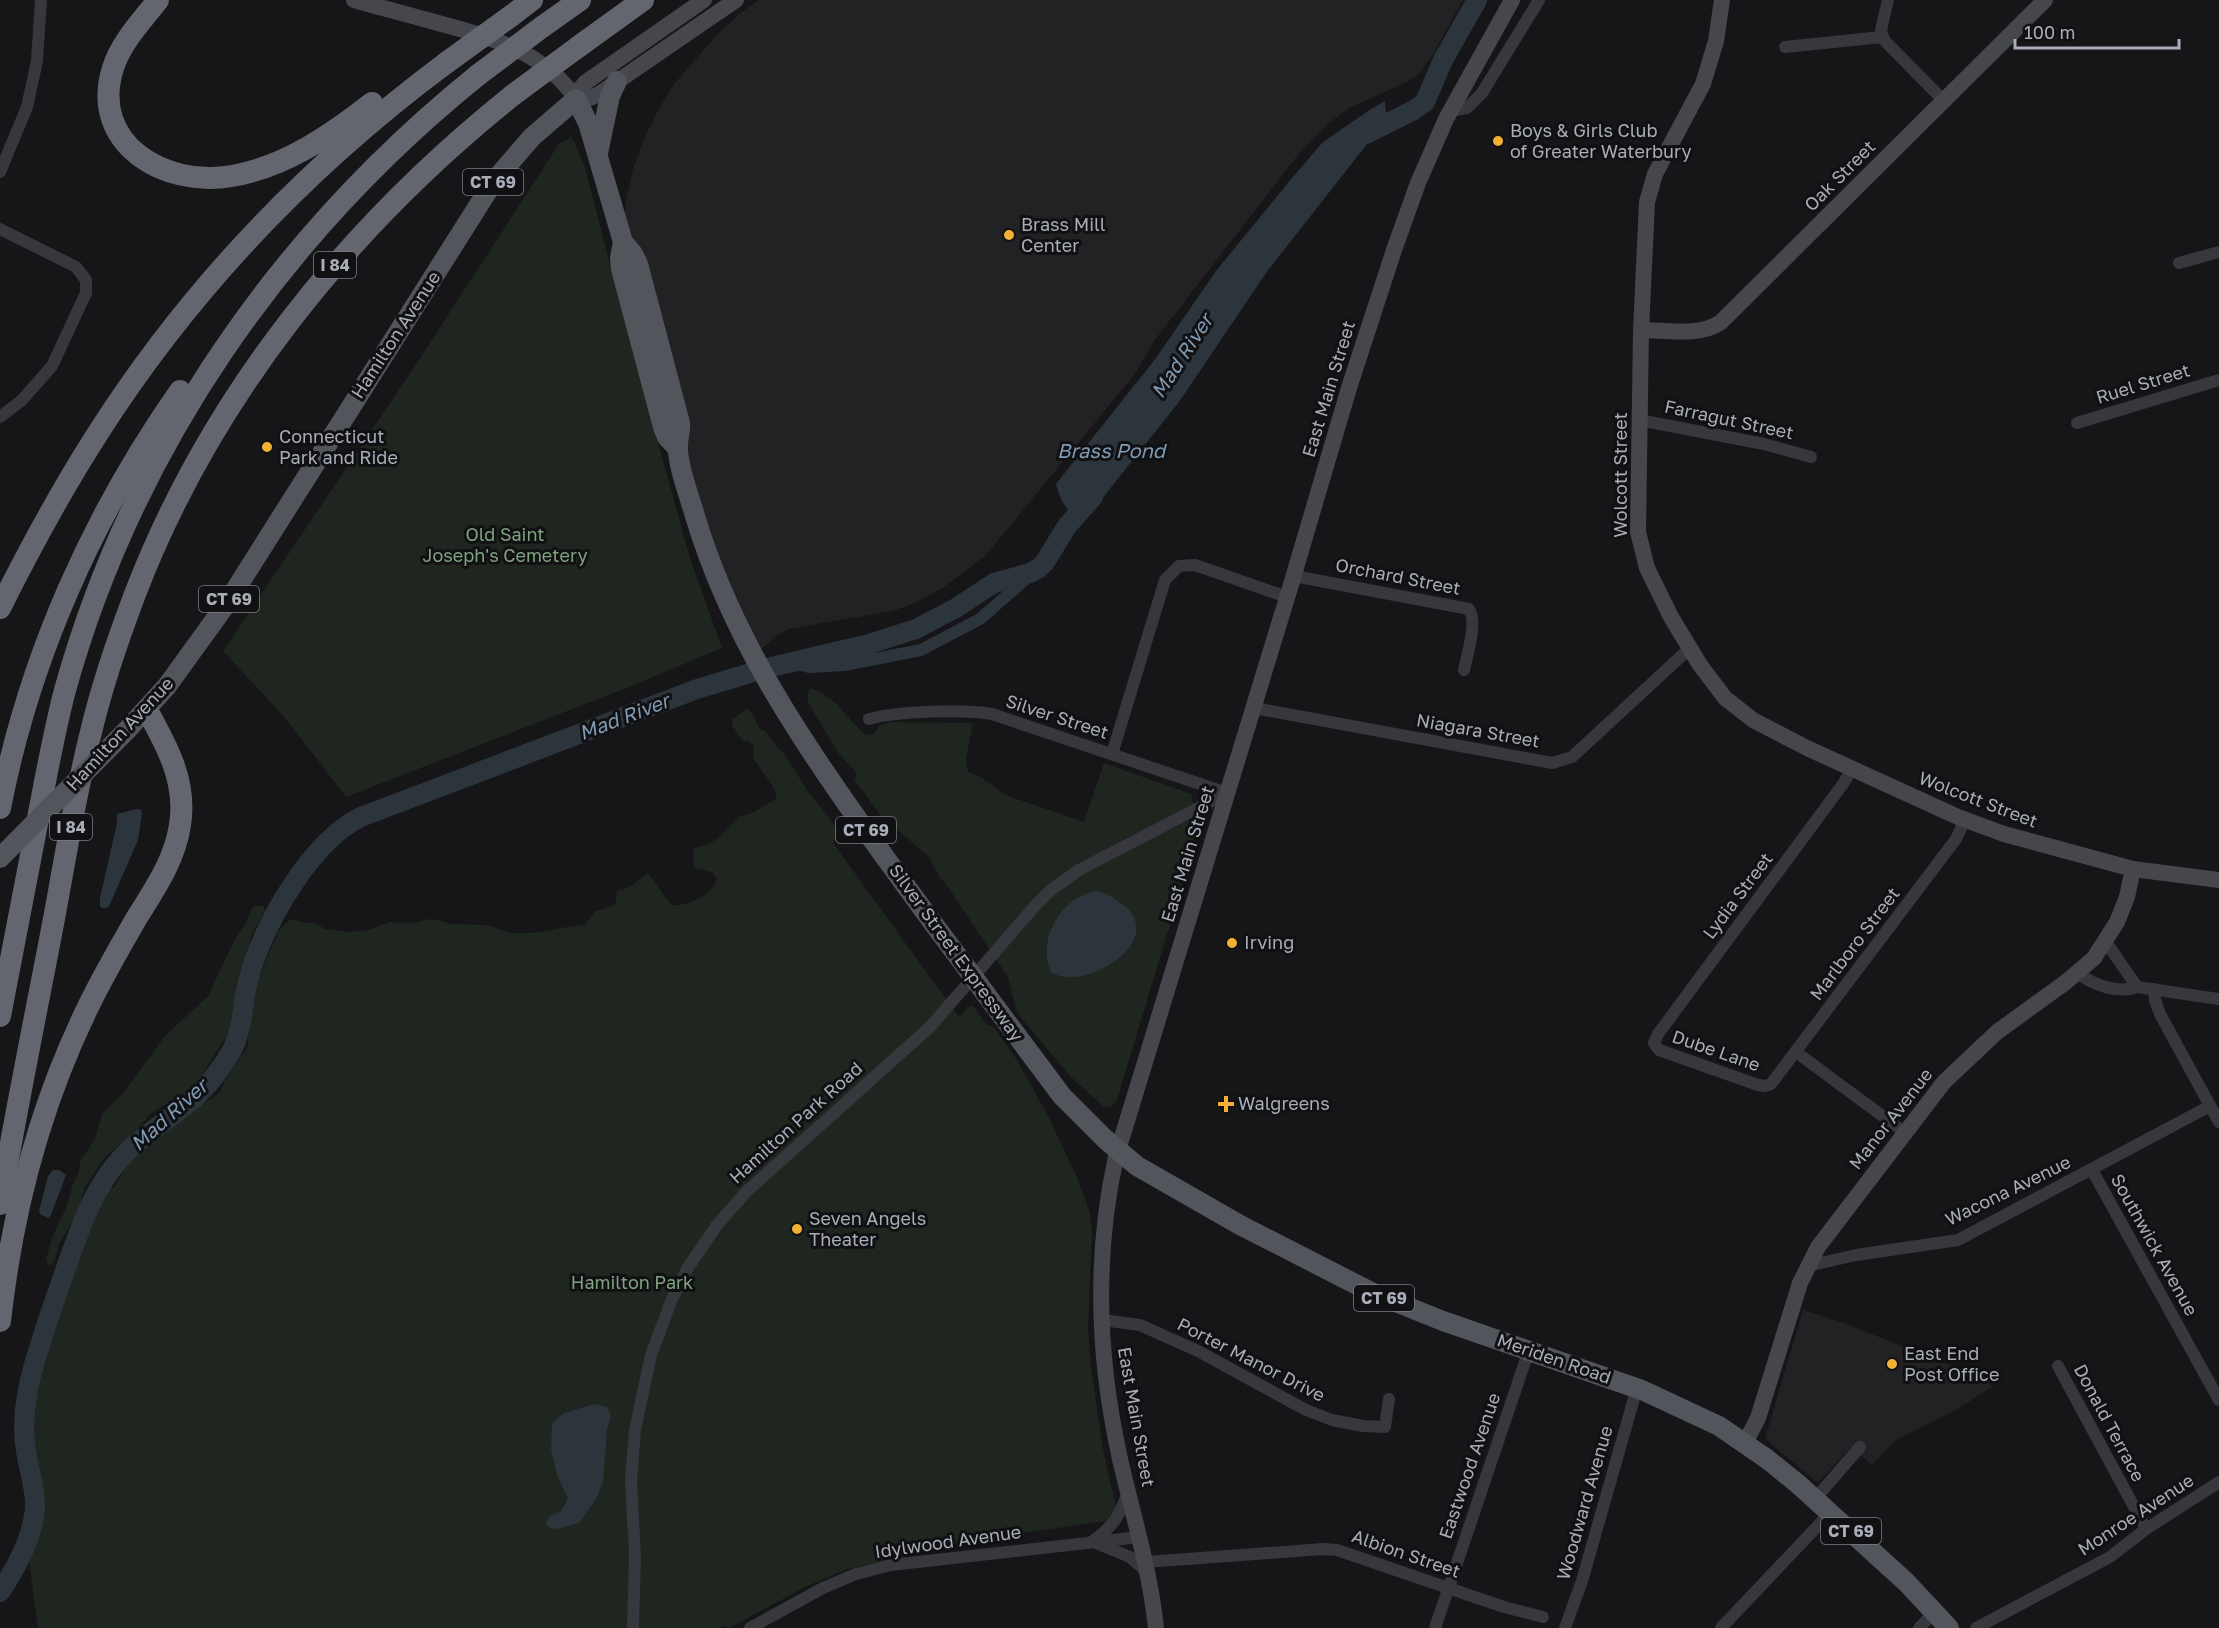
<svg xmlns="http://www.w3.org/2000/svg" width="2219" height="1628" font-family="'Golos Text',sans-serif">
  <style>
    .built { fill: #222225 }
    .green { fill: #1e261f }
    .water { fill: #2c353c }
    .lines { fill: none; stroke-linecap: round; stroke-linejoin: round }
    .canal { stroke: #2c353c; stroke-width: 12 }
    .river { stroke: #2c353c; stroke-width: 20 }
    .street { stroke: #37383d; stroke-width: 12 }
    .secondary { stroke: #45474d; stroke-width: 16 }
    .primary { stroke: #53555c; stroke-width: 20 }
    .highway { stroke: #63666e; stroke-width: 22 }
    .primary-bridge { stroke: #53555c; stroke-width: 20 }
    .highway-bridge { stroke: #63666e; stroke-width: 22 }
    .poi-dot { fill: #f2b134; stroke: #111113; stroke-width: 2 }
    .labels { text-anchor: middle; stroke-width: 6; stroke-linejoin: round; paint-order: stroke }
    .shield { fill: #111113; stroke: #7b7e86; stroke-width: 1.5 }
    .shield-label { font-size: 16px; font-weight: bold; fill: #a8adb8 }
    .poi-label { font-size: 18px; fill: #a8adb8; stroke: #111113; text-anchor: start }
    .street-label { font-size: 18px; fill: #a8adb8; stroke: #111113 }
    .park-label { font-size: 18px; fill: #7fa381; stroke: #111113 }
    .water-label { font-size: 20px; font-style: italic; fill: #7f9bb3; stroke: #111113 }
  </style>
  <rect width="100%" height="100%" fill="#161618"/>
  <g class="built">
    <path d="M 759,0 L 1463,0 L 1434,53 L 1419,74 L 1409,81 L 1349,108 L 1328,124 L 1301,151 L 1154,341 L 1135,374 L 986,555 L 944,587 L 917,602 L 893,611 L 788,629 L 777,635 L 758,652 L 713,545 L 623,225 L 627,195 L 634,166 L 645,137 L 661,105 L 675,83 L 714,38 L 739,14 Z"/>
    <path d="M 1803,1310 L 1844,1323 L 1964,1371 L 1977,1363 L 1992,1387 L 1956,1410 L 1896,1440 L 1872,1465 L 1851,1447 L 1818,1483 L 1765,1439 Z"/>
  </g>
  <g class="green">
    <path d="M 571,137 L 575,143 L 585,168 L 631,344 L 689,555 L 722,648 L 634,685 L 346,797 L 287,720 L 223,651 L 411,372 L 559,144 Z"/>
    <path d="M 810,688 C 837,696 845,718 865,734 L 873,735 L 879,726 L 889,722 L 973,723 L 966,760 L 968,772 L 979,776 L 1005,795 L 1084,822 L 1104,763 L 1191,794 L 1199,828 L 1117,1100 L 1112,1106 L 1104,1107 L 1070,1076 L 1017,1013 L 1008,977 L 944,881 L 942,881 L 928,856 L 882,817 L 854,779 L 857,775 L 856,772 L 839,754 L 809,704 L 807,697 Z"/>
    <path d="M 747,709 L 753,714 L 759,728 L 765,731 L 777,747 L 783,752 L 809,793 L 832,821 L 837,832 L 833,843 L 959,1017 L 968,1007 L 973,1006 L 987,1025 L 993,1026 L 1017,1060 L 1048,1116 L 1077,1177 L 1090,1213 L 1092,1233 L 1088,1326 L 1090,1360 L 1103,1450 L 1119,1519 L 940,1545 L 928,1553 L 904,1556 L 847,1569 L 805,1587 L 729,1628 L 724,1626 L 720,1628 L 38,1628 L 24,1524 L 27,1511 L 20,1407 L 70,1240 L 85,1207 L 101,1183 L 108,1191 L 115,1186 L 133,1156 L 161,1130 L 211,1099 L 220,1092 L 225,1080 L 247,1048 L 257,982 L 279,930 L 291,919 L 304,923 L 315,923 L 325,929 L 351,932 L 368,930 L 390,922 L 411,923 L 431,919 L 453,924 L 488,925 L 511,933 L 532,933 L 585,924 L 596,911 L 613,906 L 616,902 L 617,891 L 630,887 L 648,873 L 671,905 C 688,907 711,895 717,879 L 712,872 L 696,869 L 693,865 L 694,859 L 693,849 L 708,844 L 717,839 L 740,816 L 752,813 L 777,798 L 774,788 L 753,758 L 754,745 L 748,741 L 745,742 L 739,736 L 732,725 L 732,719 Z"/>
    <path d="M 255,906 L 264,906 L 265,911 L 252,934 L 247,954 L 238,975 L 235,997 L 237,1018 L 234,1029 L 224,1040 L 193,1089 L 151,1113 L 134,1133 L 105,1157 L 85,1187 L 78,1212 L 59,1244 L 55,1260 L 49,1266 L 46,1259 L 53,1235 L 66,1208 L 72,1187 L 79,1172 L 80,1161 L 95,1139 L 102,1114 L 123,1093 L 165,1036 L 208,996 L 234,941 L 247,921 L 252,908 Z"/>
  </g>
  <g class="water">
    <path d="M 1385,101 L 1386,115 L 1391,125 L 1374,135 L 1266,273 L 1179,402 L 1093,510 C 1073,529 1060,501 1056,484 L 1156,358 L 1216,271 L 1292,178 L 1323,142 L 1371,109 Z"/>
    <path d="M 137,809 L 141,810 L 142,813 L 138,840 L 110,904 L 107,908 L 102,908 L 100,906 L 100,898 L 117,823 L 117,814 Z"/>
    <path d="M 1093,891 C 1105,891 1113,897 1122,904 C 1171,941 1082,994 1051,972 C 1037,938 1060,901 1093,891 Z"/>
    <path d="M 53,1170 L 59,1170 L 66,1175 L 51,1215 L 48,1218 L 40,1214 L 39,1211 L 48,1176 Z"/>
    <path d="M 594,1404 L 607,1407 L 611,1415 L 607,1430 L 603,1482 L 596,1499 L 579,1523 L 557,1529 L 550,1528 L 546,1524 L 549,1517 L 561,1511 L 568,1498 L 557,1475 L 551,1449 L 552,1424 L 564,1413 Z"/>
  </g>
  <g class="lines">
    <path class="canal" d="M 793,662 L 809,667 L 844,665 L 921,650 L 980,619 L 1036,570"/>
    <g class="river">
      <path d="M 1366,134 L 1414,110 L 1425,102 L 1443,60 L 1477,0"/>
      <path d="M 0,1592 C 17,1567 32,1539 35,1509 C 36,1489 29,1471 26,1451 C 21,1421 26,1391 35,1361 C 44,1331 54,1301 65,1271 C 79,1231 92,1190 121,1158 C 144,1133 173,1118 198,1095 C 211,1082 222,1067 231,1052 C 244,1028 242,1002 249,977 C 263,925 311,841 361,817 L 697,689 L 767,668 L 869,644 L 916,629 L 956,608 L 994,583 L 1030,573 L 1039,568 L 1045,562 L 1067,526 L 1093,497"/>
    </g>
    <g class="street">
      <path d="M 1888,0 L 1881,30 L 1884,40 L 1944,101"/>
      <path d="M 1785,47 L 1882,37"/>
      <path d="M 1450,111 L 1467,108 L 1482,93 L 1539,0"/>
      <path d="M 0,172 L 27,107 L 37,61 L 41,0"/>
      <path d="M 0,229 L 76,267 L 86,280 L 86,293 L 52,366 L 22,400 L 0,417"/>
      <path d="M 2179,263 L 2219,252"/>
      <path d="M 1639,420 L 1764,444 L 1811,457"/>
      <path d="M 2077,423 L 2219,380"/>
      <path d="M 1294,576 L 1469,609 C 1478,621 1467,655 1464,670"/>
      <path d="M 1254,708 L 1552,763 L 1572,757 L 1690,648"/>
      <path d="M 869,719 C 898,711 963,709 992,714 L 1227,793"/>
      <path d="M 1112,754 L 1165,580 L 1179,566 L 1195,565 L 1287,597"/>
      <path d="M 1852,769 L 1843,784 L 1658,1034 L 1654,1043 L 1659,1050 L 1758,1085 L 1765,1086 L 1771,1084 L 1956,839 L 1965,820"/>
      <path d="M 2106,942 L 2137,987"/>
      <path d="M 2078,973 C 2093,985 2118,994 2137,987 L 2219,999"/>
      <path d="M 2154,989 L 2155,1000 L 2160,1014 L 2219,1122"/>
      <path d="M 1796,1052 L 1904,1132"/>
      <path d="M 2092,1170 L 2219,1400"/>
      <path d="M 1808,1266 L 1856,1255 L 1958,1240 L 2210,1106"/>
      <path d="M 1102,1320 L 1140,1325 L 1198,1351 L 1306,1410 L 1332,1420 L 1363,1426 L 1385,1427 L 1389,1399"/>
      <path d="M 2058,1366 L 2146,1529"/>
      <path d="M 1815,1499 L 1860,1447"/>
      <path d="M 1093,1541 C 1114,1526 1119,1516 1128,1493"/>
      <path d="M 1096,1543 L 1130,1557 L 1148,1573"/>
      <path d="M 1146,1562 L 1323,1549 L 1337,1550 L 1504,1607 L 1543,1617"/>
      <path d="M 633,1628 L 635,1555 L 631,1481 L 635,1430 L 651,1355 L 672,1299 L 687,1269 L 717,1225 L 746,1192 L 930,1027 L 1034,907 L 1051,890 L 1079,870 L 1227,793"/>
      <path d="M 750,1628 L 823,1588 L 856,1574 L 891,1565 L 1140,1537"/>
      <path d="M 1435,1628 L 1529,1350"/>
      <path d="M 1565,1628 L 1582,1581 L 1637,1388"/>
      <path d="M 1721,1628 L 1830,1513"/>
      <path d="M 1919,1628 L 1935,1611"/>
      <path d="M 1976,1628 L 2110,1557 L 2146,1529 L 2219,1482"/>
    </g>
    <g class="secondary">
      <path d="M 354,0 C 382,8 410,15 438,23 C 490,37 545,52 576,99"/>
      <path d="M 1722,0 L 1716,41 L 1703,84 L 1655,174 L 1647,202 L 1641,330 L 1638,532 L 1647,568 L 1671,617 L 1700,665 L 1725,698 L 1753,720 L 1807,748 L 1958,817 L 2004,834 L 2133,869 L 2219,880"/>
      <path d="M 576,99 L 590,98 L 599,94 L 736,0"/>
      <path d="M 576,99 L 579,90 L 586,82 L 704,0"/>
      <path d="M 1641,330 C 1666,330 1700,337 1721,322 L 2045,0"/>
      <path d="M 1745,1443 L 1758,1418 L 1800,1283 L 1818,1247 L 1944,1082 L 1997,1032 L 2066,982 L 2094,958 L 2117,922 L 2127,897 L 2133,869"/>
      <path d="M 1156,1628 C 1150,1570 1133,1516 1120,1459 C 1098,1360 1094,1256 1116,1157 L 1290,588 L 1349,388 L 1394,250 L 1418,183 L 1446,119 L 1512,0"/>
    </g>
    <g class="primary">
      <path d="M 598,153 L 610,96 L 617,81"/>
      <path d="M 623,242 L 620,258 L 621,269 L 663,427 L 667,437 L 678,449"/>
      <path d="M 127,730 L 167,686 L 227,603 L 494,181 L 532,137 L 576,99 L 588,123 L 623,242 L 633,254 L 638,264 L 680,423 C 681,432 677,440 678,449 C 678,467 690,498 695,516 C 730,633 796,733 866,831 C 898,875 930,920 963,963"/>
      <path d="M 985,993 L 1062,1096 L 1105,1139 L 1137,1166 L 1240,1225 L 1373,1293 L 1443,1321 L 1642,1390 L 1719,1426 L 1767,1459 L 1798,1484 L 1906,1582 L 1949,1628"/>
    </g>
    <g class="highway">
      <path d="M 158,0 C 142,21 121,42 113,68 C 89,144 165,188 232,176 C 285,167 331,135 372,103"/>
      <path d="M 511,16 L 532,0"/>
      <path d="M 542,27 L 580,0"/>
      <path d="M 578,47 L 643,0"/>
      <path d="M 0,608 C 30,548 62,489 98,433 C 190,289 309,165 446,63"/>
      <path d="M 0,808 C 29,658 93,515 180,391"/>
      <path d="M 0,1016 C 12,954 24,891 36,829 C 45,782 53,736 65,690 C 133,446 281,234 478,75"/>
      <path d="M 0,1204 C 16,1111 35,1018 53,924 C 65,860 75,795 91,732 C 102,685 118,639 135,594 C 211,396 349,226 513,95"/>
      <path d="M 0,1321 C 12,1212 41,1102 90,1003 C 104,974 120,947 136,919 C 154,890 175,860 180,825 C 187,782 167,746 147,710"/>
    </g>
    <g class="primary-bridge">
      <path d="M 0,858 L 127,730"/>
      <path d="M 963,963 L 985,993"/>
    </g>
    <g class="highway-bridge">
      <path d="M 446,63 L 511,16"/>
      <path d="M 478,75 L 542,27"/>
      <path d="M 513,95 L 578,47"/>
    </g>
  </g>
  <g class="poi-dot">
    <circle cx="1498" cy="141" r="6"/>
    <circle cx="1009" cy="235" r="6"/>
    <circle cx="267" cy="447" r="6"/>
    <circle cx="1232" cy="943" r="6"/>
    <path d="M1223 1095h6v6h6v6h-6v6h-6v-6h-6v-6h6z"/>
    <circle cx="797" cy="1229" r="6"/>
    <circle cx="1892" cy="1364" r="6"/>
  </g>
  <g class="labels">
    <g class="shield">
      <rect x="463" y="169" width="60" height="26" rx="4.5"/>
      <rect x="314" y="252" width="42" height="26" rx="4.5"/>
      <rect x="199" y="586" width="60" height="26" rx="4.5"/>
      <rect x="50" y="814" width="42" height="26" rx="4.5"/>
      <rect x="836" y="817" width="60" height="26" rx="4.5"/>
      <rect x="1354" y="1285" width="60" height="26" rx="4.5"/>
      <rect x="1821" y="1518" width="60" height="26" rx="4.5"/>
    </g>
    <g class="shield-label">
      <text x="493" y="188">CT 69</text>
      <text x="335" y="271">I 84</text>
      <text x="229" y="605">CT 69</text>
      <text x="71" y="833">I 84</text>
      <text x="866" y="836">CT 69</text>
      <text x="1384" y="1304">CT 69</text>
      <text x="1851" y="1537">CT 69</text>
    </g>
    <g class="poi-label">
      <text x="1510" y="137">Boys &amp; Girls Club<tspan x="1510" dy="21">of Greater Waterbury</tspan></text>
      <text x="1021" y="231">Brass Mill<tspan x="1021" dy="21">Center</tspan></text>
      <text x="279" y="443">Connecticut<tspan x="279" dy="21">Park and Ride</tspan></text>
      <text x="1244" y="949">Irving</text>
      <text x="1238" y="1110">Walgreens</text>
      <text x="809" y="1225">Seven Angels<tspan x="809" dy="21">Theater</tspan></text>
      <text x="1904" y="1360">East End<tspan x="1904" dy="21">Post Office</tspan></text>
    </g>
    <g class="street-label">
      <text transform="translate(1840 176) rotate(-45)" y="6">Oak Street</text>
      <text transform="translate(396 335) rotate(-57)" y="6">Hamilton Avenue</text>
      <text transform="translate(2143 384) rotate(-17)" y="6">Ruel Street</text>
      <text transform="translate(1329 389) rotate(-73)" y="6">East Main Street</text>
      <text transform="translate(1729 420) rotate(12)" y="6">Farragut Street</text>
      <text transform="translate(1621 475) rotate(-90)" y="6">Wolcott Street</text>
      <text transform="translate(1398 577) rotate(11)" y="6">Orchard Street</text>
      <text transform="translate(1057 717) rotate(18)" y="6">Silver Street</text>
      <text transform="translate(1478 731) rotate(10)" y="6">Niagara Street</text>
      <text transform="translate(120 734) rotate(-47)" y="6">Hamilton Avenue</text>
      <text transform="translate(1978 800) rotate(21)" y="6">Wolcott Street</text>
      <text transform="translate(1188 854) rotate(-73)" y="6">East Main Street</text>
      <text transform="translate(1738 896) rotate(-53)" y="6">Lydia Street</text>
      <text transform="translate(1855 944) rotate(-53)" y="6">Marlboro Street</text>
      <text transform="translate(956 953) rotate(54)" y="6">Silver Street Expressway</text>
      <text transform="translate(1716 1051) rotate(19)" y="6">Dube Lane</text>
      <text transform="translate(1891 1119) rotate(-52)" y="6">Manor Avenue</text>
      <text transform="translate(796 1123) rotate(-42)" y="6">Hamilton Park Road</text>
      <text transform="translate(2008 1191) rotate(-26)" y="6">Wacona Avenue</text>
      <text transform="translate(2154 1245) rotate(61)" y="6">Southwick Avenue</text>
      <text transform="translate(1554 1359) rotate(19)" y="6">Meriden Road</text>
      <text transform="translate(1251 1360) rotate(27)" y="6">Porter Manor Drive</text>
      <text transform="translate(1136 1417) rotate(80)" y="6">East Main Street</text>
      <text transform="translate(2109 1423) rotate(62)" y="6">Donald Terrace</text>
      <text transform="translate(1470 1466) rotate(-71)" y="6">Eastwood Avenue</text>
      <text transform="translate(1585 1503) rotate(-74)" y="6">Woodward Avenue</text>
      <text transform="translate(2136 1515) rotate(-33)" y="6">Monroe Avenue</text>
      <text transform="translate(948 1542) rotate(-8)" y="6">Idylwood Avenue</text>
      <text transform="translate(1406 1554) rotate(19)" y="6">Albion Street</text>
    </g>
    <g class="park-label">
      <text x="505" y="541">Old Saint<tspan x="505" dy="21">Joseph's Cemetery</tspan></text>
      <text x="632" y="1289">Hamilton Park</text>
    </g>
    <g class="water-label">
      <text transform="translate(1182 356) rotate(-57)" y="7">Mad River</text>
      <text x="1111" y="458">Brass Pond</text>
      <text transform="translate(624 717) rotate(-21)" y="7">Mad River</text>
      <text transform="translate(169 1115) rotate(-42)" y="7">Mad River</text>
    </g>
  </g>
  <path d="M2015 39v9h164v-9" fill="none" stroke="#a8adb8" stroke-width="3"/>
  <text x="2024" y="39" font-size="18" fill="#a8adb8" stroke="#111113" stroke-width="4.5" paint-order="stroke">100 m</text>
</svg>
